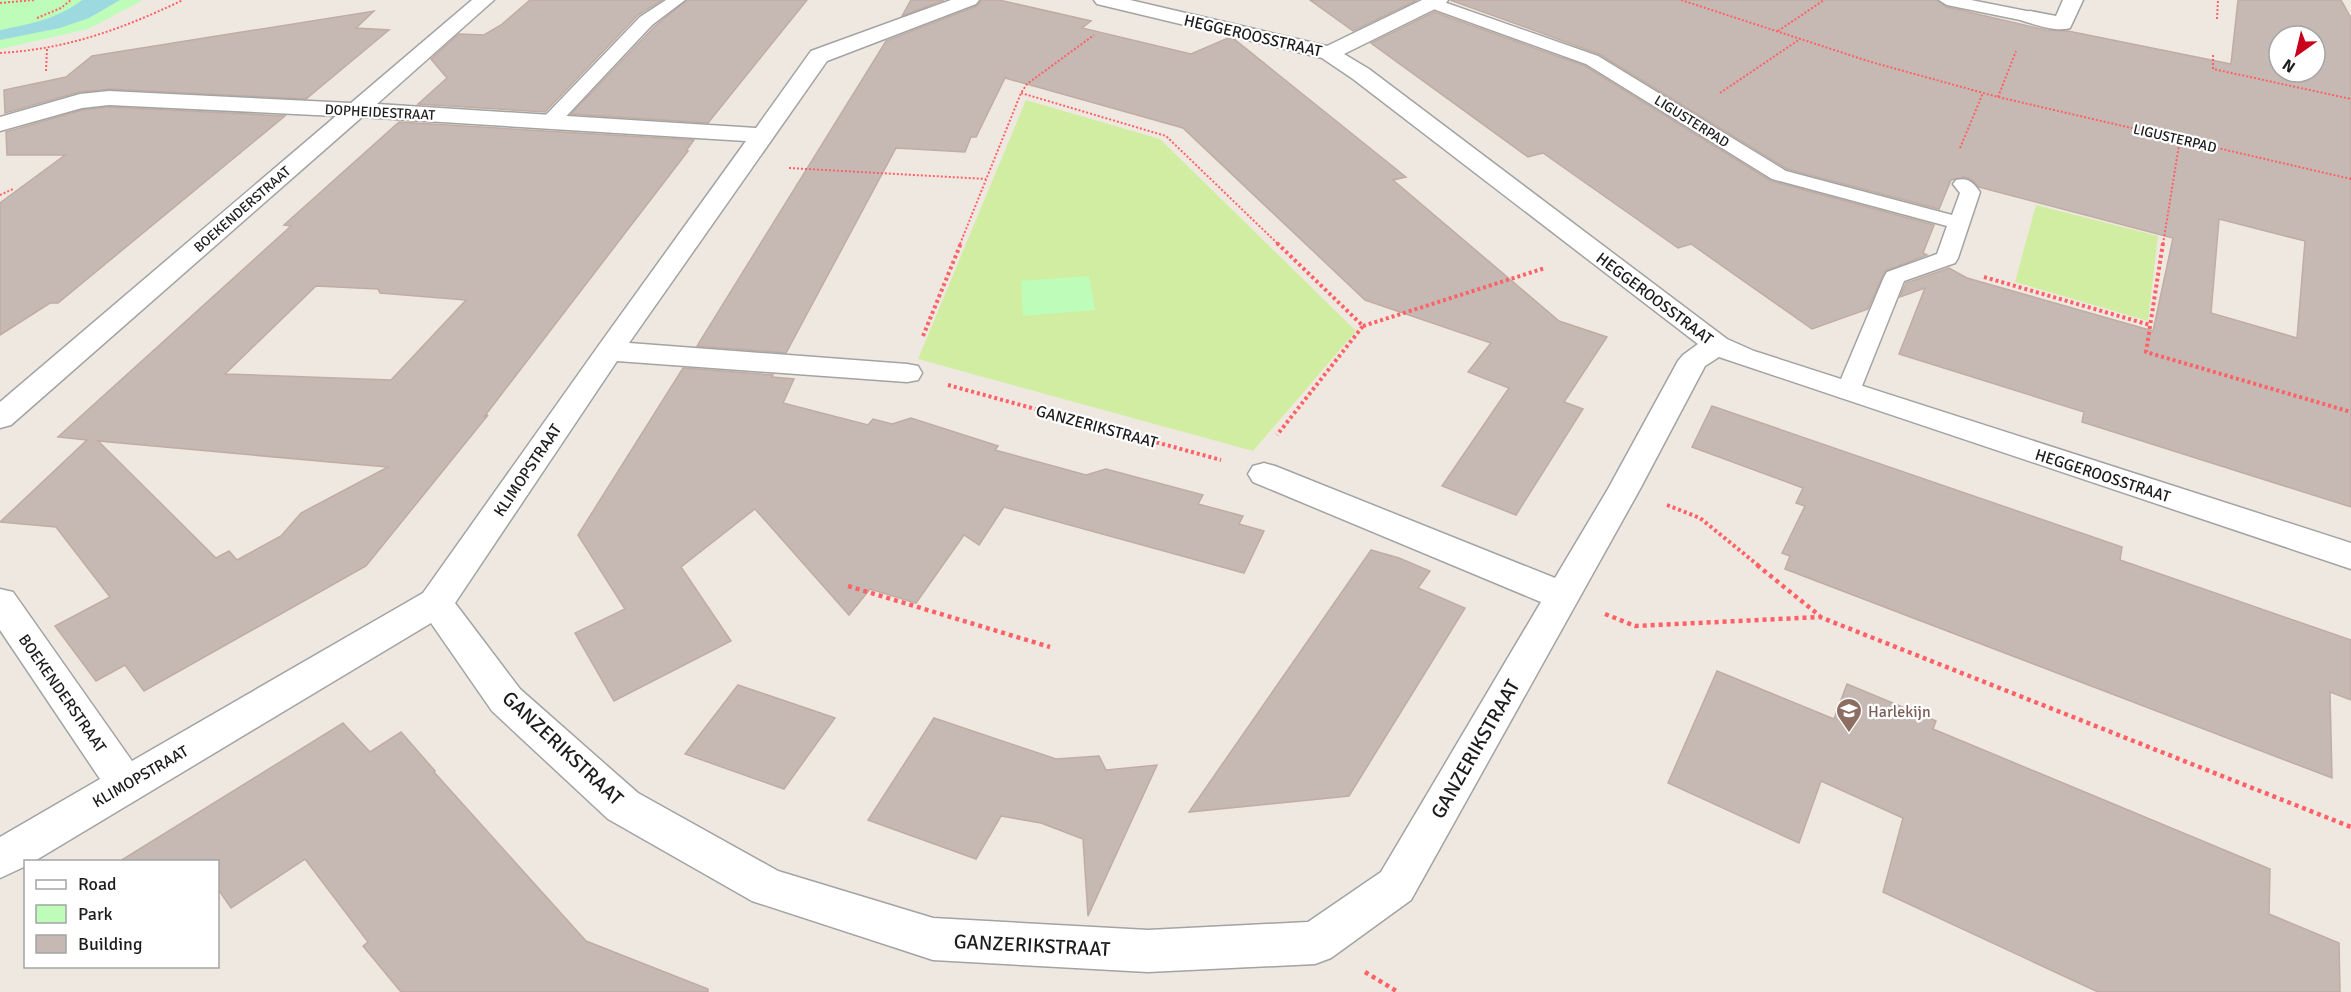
<svg xmlns="http://www.w3.org/2000/svg" width="2351" height="992" font-family="Signika,sans-serif">
  <style>
    .grass { fill: #d1eda2 }
    .park { fill: #bdfdb9 }
    .water { fill: #9ddae0 }
    .building { fill: #c6b9b4; stroke: #c1aca2; stroke-width: 1.5; fill-rule: evenodd }
    .lines { fill: none; stroke-linecap: round; stroke-linejoin: round }
    .lane-casing { stroke: #a3a3a3; stroke-width: 3 }
    .street-casing { stroke: #a3a3a3; stroke-width: 3 }
    .path-far2 { stroke: #ff6166; stroke-width: 2; stroke-dasharray: 2 2; stroke-linecap: butt }
    .path-far1 { stroke: #ff6166; stroke-width: 4; stroke-dasharray: 3 3; stroke-linecap: butt }
    .path { stroke: #ff6166; stroke-width: 4.5; stroke-dasharray: 4 4; stroke-linecap: butt }
    .lane { fill: #fff; fill-rule: evenodd }
    .street { fill: #fff; fill-rule: evenodd }
    .labels { text-anchor: middle; stroke-width: 4.5; stroke-linejoin: round; paint-order: stroke }
    .far-street-label { font-size: 14px; fill: #1c1c1c; stroke: #fff }
    .street-label { font-size: 16px; fill: #1c1c1c; stroke: #fff }
    .education-label { font-size: 16px; fill: #785e54; stroke: #fff; text-anchor: start }
    .near-street-label { font-size: 20px; fill: #1c1c1c; stroke: #fff }
  </style>
  <rect width="100%" height="100%" fill="#eee8e1"/>
  <g class="grass">
    <path d="M 1026,100 L 1160,139 L 1356,331 L 1253,451 L 918,359 Z"/>
    <path d="M 2036,205 L 2158,236 L 2148,321 L 2015,282 Z"/>
  </g>
  <g class="park">
    <path d="M 0,0 L 143,0 L 88,29 L 0,49 Z"/>
    <path d="M 1089,276 L 1095,310 L 1023,316 L 1021,281 Z"/>
  </g>
  <path class="water" d="M 82,0 L 120,0 L 89,18 L 60,28 L 0,40 L 0,30 C 29,24 58,19 82,0 Z"/>
  <g class="building">
    <path d="M 530,0 L 662,0 L 638,15 L 545,112 L 418,104 L 447,78 L 431,59 L 459,34 L 484,35 L 501,25 Z"/>
    <path d="M 687,0 L 807,0 L 708,123 L 571,114 L 654,27 Z"/>
    <path d="M 911,0 L 944,0 L 902,16 Z"/>
    <path d="M 981,0 L 999,0 L 1091,21 L 1082,28 L 1191,54 L 1228,38 L 1234,39 L 1406,177 L 1393,180 L 1559,321 L 1607,337 L 1564,402 L 1583,409 L 1516,515 L 1442,486 L 1509,388 L 1468,372 L 1491,343 L 1365,300 L 1183,128 L 1005,78 L 976,137 L 971,137 L 965,152 L 896,148 L 786,353 L 697,346 L 886,41 L 977,6 Z"/>
    <path d="M 1310,0 L 1417,0 L 1353,31 Z"/>
    <path d="M 1450,0 L 1937,0 L 1947,7 L 2046,30 L 2068,31 L 2231,64 L 2238,0 L 2341,0 L 2351,18 L 2351,507 L 2082,422 L 2084,412 L 1899,354 L 1925,288 L 1900,297 L 1906,283 L 1949,268 L 1967,278 L 2153,331 L 2173,238 L 1979,187 L 1971,179 L 1964,177 L 1951,180 L 1939,209 L 1787,169 L 1599,54 ZM 2279,36 L 2315,36 L 2315,72 L 2279,72 ZM 2219,219 L 2305,241 L 2297,338 L 2211,313 Z"/>
    <path d="M 374,11 L 356,28 L 389,30 L 306,99 L 109,89 L 79,92 L 5,113 L 4,90 L 66,77 L 92,56 Z"/>
    <path d="M 1434,12 L 1585,66 L 1771,181 L 1934,225 L 1923,253 L 1927,255 L 1885,271 L 1868,309 L 1812,329 L 1691,244 L 1678,248 L 1543,153 L 1528,157 L 1371,43 Z"/>
    <path d="M 109,107 L 285,116 L 58,303 L 50,303 L 0,335 L 0,203 L 65,155 L 7,155 L 6,132 L 82,110 Z"/>
    <path d="M 399,122 L 694,140 L 686,151 L 688,151 L 484,417 L 488,415 L 366,566 L 144,691 L 125,665 L 96,681 L 55,626 L 110,597 L 56,527 L 0,522 L 87,440 L 58,437 L 291,226 L 284,225 ZM 316,286 L 378,289 L 380,293 L 466,300 L 391,380 L 225,374 ZM 98,441 L 341,463 L 388,467 L 301,513 L 281,536 L 237,560 L 229,551 L 216,558 Z"/>
    <path d="M 683,368 L 773,375 L 772,377 L 794,379 L 783,403 L 868,425 L 873,419 L 892,424 L 911,418 L 998,446 L 995,450 L 1086,475 L 1106,469 L 1203,495 L 1198,504 L 1243,516 L 1239,524 L 1264,531 L 1244,573 L 1004,507 L 979,545 L 964,535 L 916,603 L 870,589 L 849,615 L 755,509 L 681,567 L 731,641 L 614,701 L 575,633 L 625,609 L 578,535 Z"/>
    <path d="M 1712,406 L 2122,547 L 2120,560 L 2351,640 L 2351,700 L 2330,692 L 2332,778 L 1785,569 L 1790,556 L 1782,553 L 1805,506 L 1796,503 L 1803,488 L 1692,447 Z"/>
    <path d="M 1371,550 L 1399,558 L 1430,571 L 1418,588 L 1465,608 L 1349,796 L 1189,812 Z"/>
    <path d="M 1717,671 L 1834,719 L 1847,684 L 1936,721 L 1933,729 L 2270,869 L 2269,914 L 2339,943 L 2340,992 L 2098,992 L 1883,892 L 1903,818 L 1821,781 L 1799,843 L 1668,783 Z"/>
    <path d="M 738,685 L 835,718 L 784,789 L 685,754 Z"/>
    <path d="M 934,718 L 1056,759 L 1099,756 L 1106,770 L 1157,765 L 1088,916 L 1083,839 L 1041,823 L 1001,816 L 976,859 L 868,820 Z"/>
    <path d="M 343,723 L 370,752 L 401,732 L 435,771 L 434,772 L 586,941 L 708,989 L 708,992 L 401,992 L 363,946 L 368,942 L 305,859 L 231,908 L 218,889 L 218,861 L 120,861 Z"/>
  </g>
  <g class="lines">
    <defs>
      <g id="lane">
        <path d="M 666,0 L 685,0 L 652,25 L 558,125 L 544,125 L 542,121 L 544,117 L 640,17 Z"/>
        <path d="M 1425,0 L 1438,0 L 1598,56 L 1786,171 L 1952,215 L 1960,193 L 1953,184 L 1956,180 C 1968,177 1973,182 1980,192 L 1958,258 L 1955,263 L 1904,281 L 1860,391 L 1857,397 L 1848,399 L 1839,397 L 1836,391 L 1884,277 L 1887,272 L 1937,254 L 1947,226 L 1772,179 L 1586,64 L 1425,6 L 1423,3 Z"/>
        <path d="M 1939,0 L 1971,0 L 2036,13 L 2038,17 L 2030,22 L 1947,5 Z"/>
      </g>
      <g id="street">
        <path d="M 472,0 L 494,0 L 377,104 L 756,128 L 811,51 L 951,0 L 979,0 L 976,4 L 827,61 L 629,343 L 907,364 L 918,366 L 922,373 L 918,380 L 907,382 L 617,361 L 455,603 L 520,689 L 638,793 L 778,871 L 933,918 L 1148,930 L 1308,922 L 1381,872 L 1541,602 L 1253,482 L 1248,474 L 1253,466 L 1264,463 L 1275,466 L 1555,578 L 1608,489 L 1678,361 L 1683,355 L 1698,344 L 1353,79 L 1322,58 L 1097,4 L 1094,0 L 1130,0 L 1327,46 L 1422,0 L 1448,0 L 1445,4 L 1344,54 L 1369,69 L 1727,339 L 1754,351 L 2351,543 L 2351,569 L 1719,357 L 1705,366 L 1640,489 L 1411,900 L 1331,958 L 1315,964 L 1148,972 L 933,960 L 752,901 L 608,819 L 492,711 L 431,623 L 33,862 L 26,862 L 26,866 L 0,878 L 0,837 L 100,779 L 0,630 L 0,589 L 13,592 L 132,761 L 423,593 L 599,345 L 746,141 L 362,117 L 11,425 L 0,428 L 0,402 L 336,116 L 109,105 L 82,108 L 0,131 L 0,117 L 80,94 L 109,91 L 351,103 Z"/>
        <path d="M 2063,0 L 2083,0 L 2070,28 C 2056,32 2037,25 2023,21 L 2020,17 L 2023,13 L 2030,11 L 2056,16 Z"/>
      </g>
    </defs>
    <use href="#lane" class="lane-casing"/>
    <use href="#street" class="street-casing"/>
    <g class="path-far2">
      <path d="M 1681,0 L 1871,62 L 1998,97 L 2351,179"/>
      <path d="M 0,3 L 34,0"/>
      <path d="M 37,18 L 61,8 L 71,0"/>
      <path d="M 2217,19 L 2218,0"/>
      <path d="M 1778,31 L 1824,0"/>
      <path d="M 0,53 C 68,49 122,29 183,0"/>
      <path d="M 2213,55 L 2213,69 L 2351,99"/>
      <path d="M 46,71 L 47,49"/>
      <path d="M 1021,93 L 1166,136 L 1278,244"/>
      <path d="M 1720,93 L 1800,39"/>
      <path d="M 1998,97 L 2016,51"/>
      <path d="M 1960,148 L 1983,93"/>
      <path d="M 789,168 L 986,179"/>
      <path d="M 0,195 L 13,189"/>
      <path d="M 960,244 L 1021,93 L 1027,84 L 1094,35"/>
      <path d="M 2163,244 L 2180,139"/>
    </g>
    <g class="path-far1">
      <path d="M 1277,243 L 1363,326 L 1277,435"/>
      <path d="M 2163,243 L 2146,352 L 2351,412"/>
      <path d="M 1984,277 L 2150,325"/>
      <path d="M 1363,326 L 1545,268"/>
      <path d="M 923,336 L 961,243"/>
      <path d="M 948,385 L 1221,460"/>
      <path d="M 1667,505 L 1700,518 L 1759,566"/>
    </g>
    <g class="path">
      <path d="M 1757,565 L 1820,616"/>
      <path d="M 848,586 L 1050,647"/>
      <path d="M 1605,614 L 1635,626 L 1820,617 L 2351,827"/>
      <path d="M 1365,972 L 1398,992"/>
    </g>
    <use href="#lane" class="lane"/>
    <use href="#street" class="street"/>
  </g>
  <defs>
    <symbol id="school-pin" viewBox="-11 -11 22 30"><path d="M0 17L-7.5 6A9.5 9.5 0 1 1 7.5 6Z" fill="#8d6e63" stroke="#fff"/><path d="M0-5L7-2L0 1L-7-2ZM-4 1L0 2.5L4 1V4Q0 6-4 4Z" fill="#fff"/></symbol>
  </defs>
  <g fill-rule="evenodd">
    <use href="#school-pin" x="1834" y="696" width="30" height="40"/>
  </g>
  <g class="labels">
    <g class="far-street-label">
      <text transform="translate(380 112) rotate(3)" y="5">DOPHEIDESTRAAT</text>
      <text transform="translate(1692 121) rotate(32)" y="5">LIGUSTERPAD</text>
      <text transform="translate(2175 138) rotate(13)" y="5">LIGUSTERPAD</text>
      <text transform="translate(242 209) rotate(-41)" y="5">BOEKENDERSTRAAT</text>
    </g>
    <g class="street-label">
      <text transform="translate(1253 35) rotate(13)" y="6">HEGGEROOSSTRAAT</text>
      <text transform="translate(1655 298) rotate(37)" y="6">HEGGEROOSSTRAAT</text>
      <text transform="translate(1097 426) rotate(15)" y="6">GANZERIKSTRAAT</text>
      <text transform="translate(527 470) rotate(-56)" y="6">KLIMOPSTRAAT</text>
      <text transform="translate(2103 475) rotate(18)" y="6">HEGGEROOSSTRAAT</text>
      <text transform="translate(63 693) rotate(55)" y="6">BOEKENDERSTRAAT</text>
      <text transform="translate(140 776) rotate(-30)" y="6">KLIMOPSTRAAT</text>
    </g>
    <g class="education-label">
      <text x="1868" y="717">Harlekijn</text>
    </g>
    <g class="near-street-label">
      <text transform="translate(563 748) rotate(43)" y="7">GANZERIKSTRAAT</text>
      <text transform="translate(1475 749) rotate(-60)" y="7">GANZERIKSTRAAT</text>
      <text transform="translate(1032 945) rotate(3)" y="7">GANZERIKSTRAAT</text>
    </g>
  </g>
  <rect x="24" y="860" width="195" height="108" fill="#ffffff" stroke="#a4a4a4" stroke-width="1.5"/>
  <rect x="36" y="880" width="30" height="9" fill="#ffffff" stroke="#a4a4a4" stroke-width="1.5"/>
  <text x="78" y="890" font-size="18" fill="#1c1c1c">Road</text>
  <rect x="36" y="905" width="30" height="18" fill="#bdfdb9" stroke="#a4a4a4" stroke-width="1.5"/>
  <text x="78" y="920" font-size="18" fill="#1c1c1c">Park</text>
  <rect x="36" y="935" width="30" height="18" fill="#c6b9b4" stroke="#a4a4a4" stroke-width="1.5"/>
  <text x="78" y="950" font-size="18" fill="#1c1c1c">Building</text>
  <g transform="translate(2297 54) rotate(214)"><circle r="28" fill="#ffffff" stroke="#a4a4a4" stroke-width="1.5"/>
  <path d="M0-4.5L10 22L0 15L-10 22Z" fill="#c8001b"/>
  <text y="-9" font-size="16" font-weight="bold" text-anchor="middle" fill="#1c1c1c">N</text>
  </g>
</svg>
